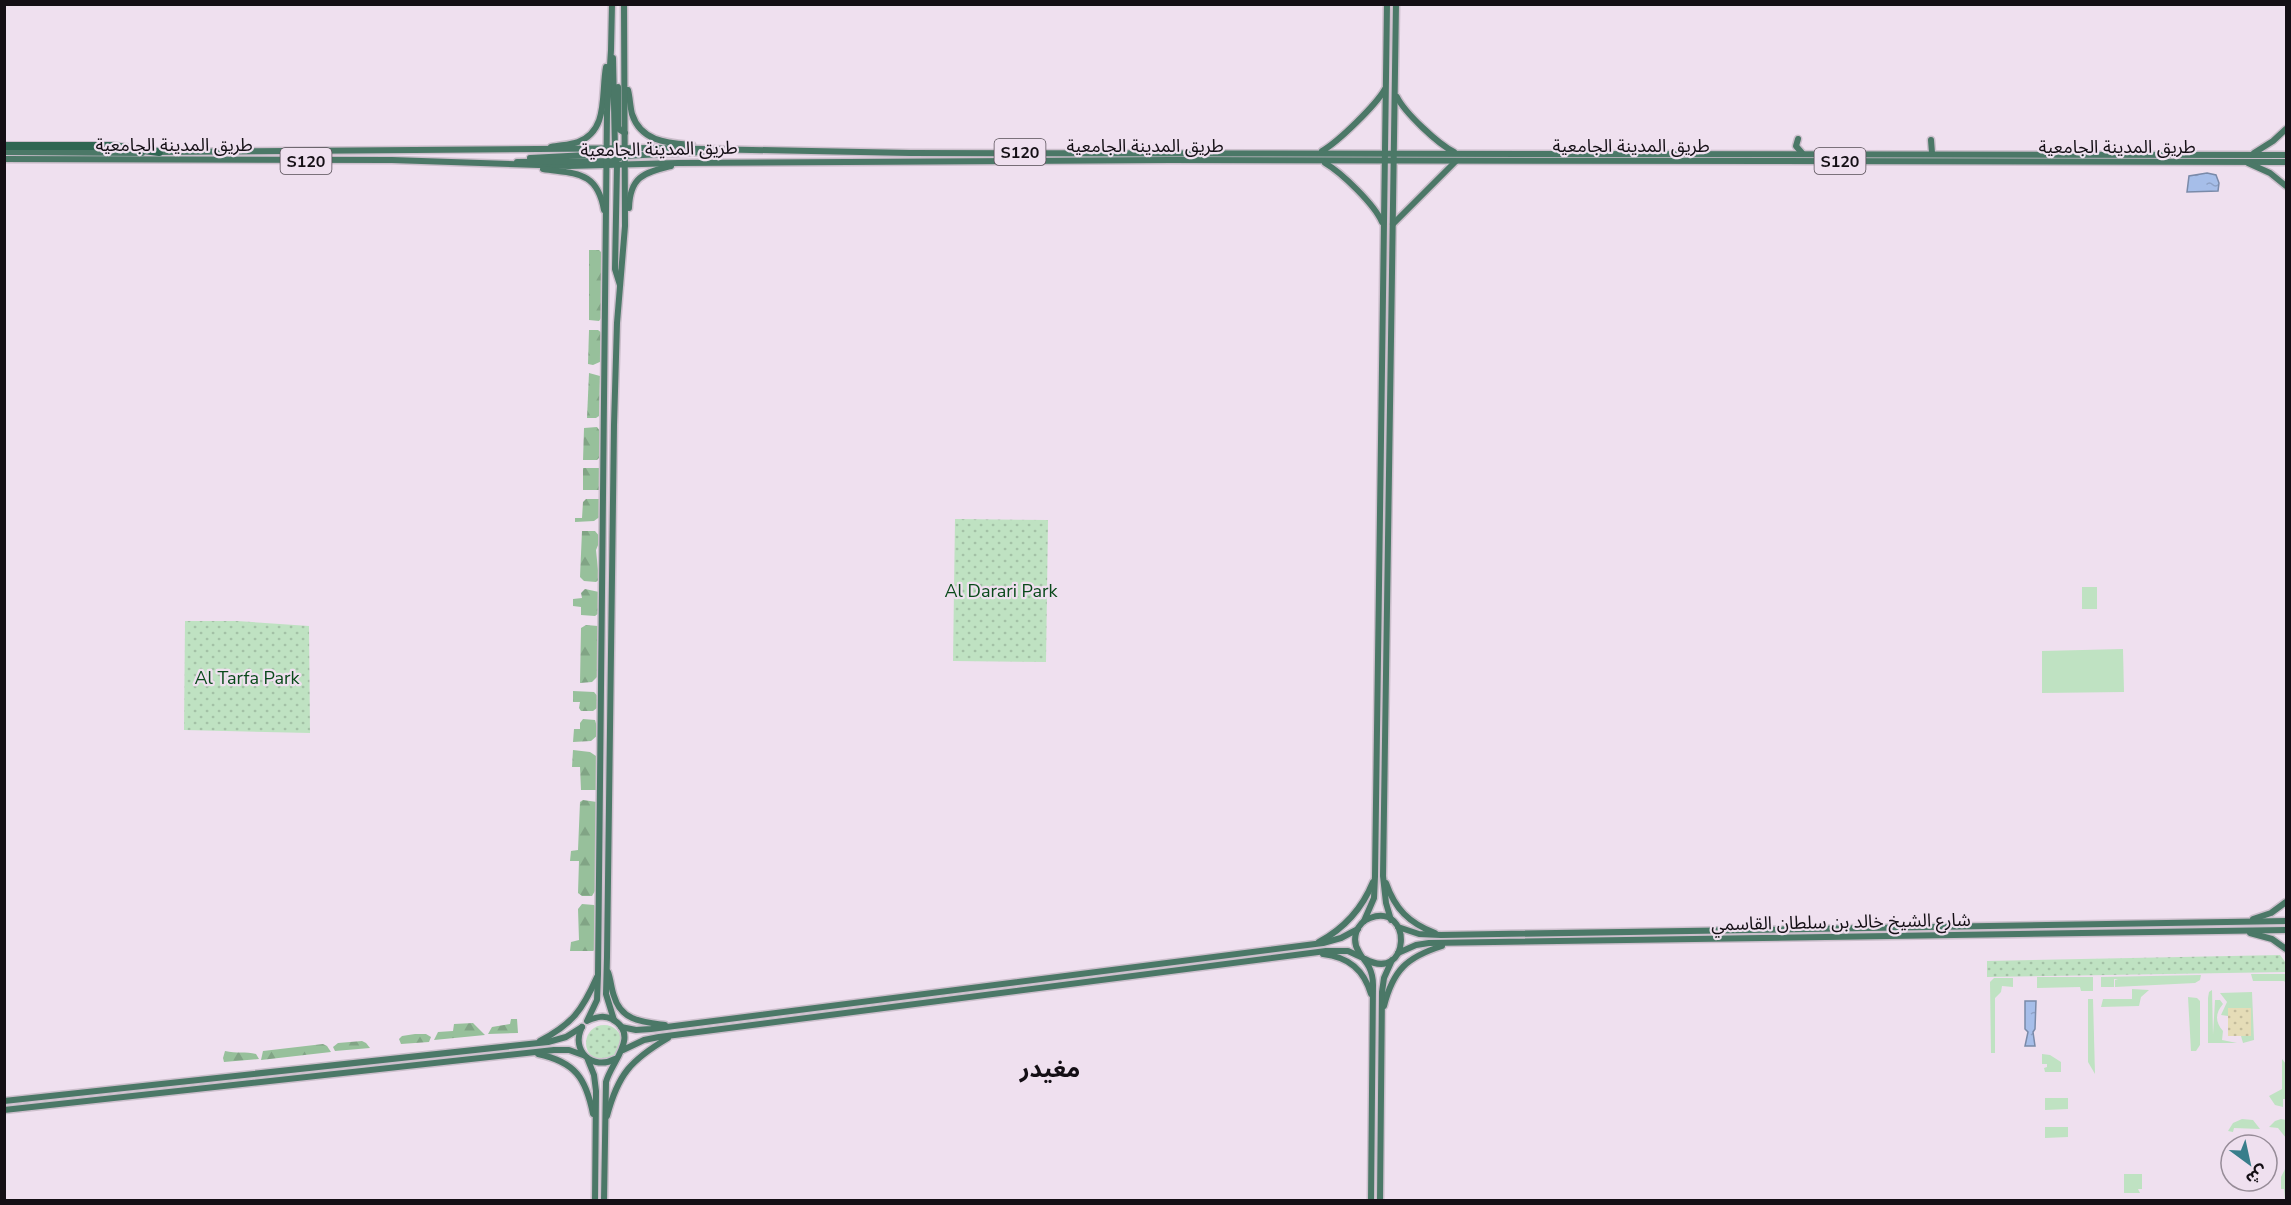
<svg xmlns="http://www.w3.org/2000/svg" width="2291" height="1205" font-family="'Nunito Sans','Noto Sans Arabic',sans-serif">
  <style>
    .grass { fill: #bfe2c2 }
    .forest { fill: url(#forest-firs) }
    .sand { fill: url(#sand-dots) }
    .park { fill: url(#park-dots) }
    .water { fill: url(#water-ripples); stroke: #7a8aa9; stroke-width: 1.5 }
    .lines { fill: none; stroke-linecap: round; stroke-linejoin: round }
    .major-casing { stroke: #ccbfcc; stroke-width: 9 }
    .highway-casing { stroke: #ccbfcc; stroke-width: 10 }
    .major { stroke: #4b7867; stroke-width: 6 }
    .highway { stroke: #2f6652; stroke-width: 8 }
    .labels { text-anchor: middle; stroke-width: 4.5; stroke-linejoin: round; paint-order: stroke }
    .shield { fill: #efe0ef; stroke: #564e56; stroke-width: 1.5 }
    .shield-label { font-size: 16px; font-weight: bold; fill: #140f15 }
    .street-label { font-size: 18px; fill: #140f15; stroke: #efe0ef }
    .park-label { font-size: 18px; fill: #09491a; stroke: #efe0ef }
    .district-label { font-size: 24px; font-weight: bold; fill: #140f15; stroke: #efe0ef }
  </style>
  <defs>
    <pattern id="forest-firs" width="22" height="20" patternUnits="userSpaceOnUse" patternTransform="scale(1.5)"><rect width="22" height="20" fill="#97c09b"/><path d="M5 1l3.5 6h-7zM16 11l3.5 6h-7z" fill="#81a485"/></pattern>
    <pattern id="sand-dots" width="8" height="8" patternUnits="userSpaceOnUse" patternTransform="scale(1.5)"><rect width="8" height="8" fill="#e5dcb7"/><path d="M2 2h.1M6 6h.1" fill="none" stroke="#c4bc9c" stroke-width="1.8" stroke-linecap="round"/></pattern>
    <pattern id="park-dots" width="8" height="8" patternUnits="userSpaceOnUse" patternTransform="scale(1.5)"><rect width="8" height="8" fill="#bfe2c2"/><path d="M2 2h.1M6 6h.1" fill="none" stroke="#a3c1a6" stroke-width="1.8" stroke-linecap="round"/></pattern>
    <pattern id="water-ripples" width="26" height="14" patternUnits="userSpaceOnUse" patternTransform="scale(1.5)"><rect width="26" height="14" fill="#a6bee9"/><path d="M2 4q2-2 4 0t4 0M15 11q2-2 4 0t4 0" fill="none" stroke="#8ea2c7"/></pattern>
  </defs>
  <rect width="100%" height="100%" fill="#efe0ef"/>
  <g class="grass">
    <rect x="2082" y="587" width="15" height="22"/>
    <path d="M 2123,649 L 2124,692 L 2042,693 L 2042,651 Z"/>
    <path d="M 2251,974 L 2286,974 L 2286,983 L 2284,981 L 2253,981 Z"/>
    <path d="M 2201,975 L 2200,980 L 2195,983 L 2115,987 L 2115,980 L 2118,979 L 2114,979 L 2114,987 L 2101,987 L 2101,977 Z"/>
    <path d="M 2037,977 L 2093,977 L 2093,991 L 2081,991 L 2080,987 L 2037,988 Z"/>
    <path d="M 1994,978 L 2013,978 L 2013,987 L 2002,986 L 2001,992 L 1995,998 L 1995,1053 L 1991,1053 L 1990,982 Z"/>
    <path d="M 2132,989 L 2149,990 L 2141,997 L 2139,1006 L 2101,1007 L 2103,999 L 2132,999 Z"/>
    <path d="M 2212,990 L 2213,1035 L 2215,1000 L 2220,1000 L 2223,1004 C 2215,1013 2215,1022 2223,1031 L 2222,1040 L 2237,1043 L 2208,1043 L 2208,998 L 2209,992 Z"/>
    <path d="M 2252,992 L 2254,1040 L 2243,1043 L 2241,1036 L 2250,1036 L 2228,1008 L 2228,1016 L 2221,1015 L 2227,1002 L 2220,993 Z"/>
    <path d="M 2188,997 L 2197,998 L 2200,1001 L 2200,1045 L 2196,1051 L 2191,1051 Z"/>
    <path d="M 2088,999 L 2093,999 L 2095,1074 L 2088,1062 Z"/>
    <path d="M 2042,1054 L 2050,1055 L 2061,1062 L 2061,1072 L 2045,1072 L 2044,1068 L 2047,1067 L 2047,1064 L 2042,1064 Z"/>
    <path d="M 2282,1059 L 2286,1064 L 2286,1099 L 2283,1099 L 2283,1107 L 2275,1105 L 2269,1096 L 2282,1089 Z"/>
    <path d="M 2045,1098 L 2068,1098 L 2068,1109 L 2045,1110 Z"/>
    <path d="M 2242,1119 L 2253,1120 L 2260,1129 L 2234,1128 L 2233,1132 L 2228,1131 L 2233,1123 Z"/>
    <path d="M 2281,1119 L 2286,1120 L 2286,1200 L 2285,1200 L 2284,1189 L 2281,1189 L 2281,1177 L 2286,1167 L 2286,1138 L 2278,1128 L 2269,1127 L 2275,1121 Z"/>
    <path d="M 2045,1127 L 2068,1127 L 2068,1137 L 2045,1138 Z"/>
    <path d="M 2124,1174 L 2142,1174 L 2142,1189 L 2138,1189 L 2140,1193 L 2124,1193 Z"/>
  </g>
  <g class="forest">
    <path d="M 589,250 L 599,250 L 602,253 L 602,317 L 599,321 L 589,320 Z"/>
    <path d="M 589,330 L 598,330 L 602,333 L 602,361 L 593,365 L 588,364 Z"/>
    <path d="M 589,373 L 600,376 L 599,416 L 596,418 L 587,418 Z"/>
    <path d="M 597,427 L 600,431 L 600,457 L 597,460 L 583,460 L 584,428 Z"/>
    <rect x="583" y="468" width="17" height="22"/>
    <path d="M 586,499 L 600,499 L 599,510 L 602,515 L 594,521 L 575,522 L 575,518 L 582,518 L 583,502 Z"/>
    <path d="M 582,531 L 595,531 L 601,538 L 596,550 L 599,580 L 596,582 L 584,581 L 580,577 Z"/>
    <path d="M 585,589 L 599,592 L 599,613 L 595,616 L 581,615 L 581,607 L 573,606 L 573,599 L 582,598 L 581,593 Z"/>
    <path d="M 586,625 L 598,626 L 598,671 L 600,674 L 592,682 L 580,683 L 581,628 Z"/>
    <path d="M 573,691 L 594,692 L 600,699 L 597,701 L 597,708 L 593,711 L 581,711 L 579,708 L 580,702 L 573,702 Z"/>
    <path d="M 583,719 L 595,720 L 599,734 L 591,741 L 573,742 L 574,729 L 580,729 L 580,723 Z"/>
    <path d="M 573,750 L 590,752 L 596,756 L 596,790 L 581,790 L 580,767 L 572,767 Z"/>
    <path d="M 583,800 L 597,802 L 595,891 L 592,896 L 582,896 L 578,893 L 579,861 L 570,861 L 571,851 L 578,850 L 580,802 Z"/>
    <path d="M 582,904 L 594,905 L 595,906 L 594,946 L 596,949 L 593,951 L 570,951 L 571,942 L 579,940 L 578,909 Z"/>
    <path d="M 511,1019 L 517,1019 L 518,1033 L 488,1034 L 492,1027 L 510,1024 Z"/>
    <path d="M 473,1023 L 485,1035 L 434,1040 L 438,1032 L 453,1031 L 454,1024 Z"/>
    <path d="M 415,1034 L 426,1034 L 431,1037 L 429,1042 L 401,1044 L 399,1039 L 402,1036 Z"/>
    <path d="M 362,1041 L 366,1043 L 370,1048 L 335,1051 L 333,1047 L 338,1043 Z"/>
    <path d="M 323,1044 L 327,1046 L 331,1052 L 261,1060 L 263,1051 Z"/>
    <path d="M 225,1051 C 236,1054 246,1051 256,1054 L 259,1059 L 224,1062 L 223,1058 Z"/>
  </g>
  <rect class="sand" x="2228" y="1008" width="23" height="28"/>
  <g class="park">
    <path d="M 955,519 L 1048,520 L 1046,662 L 953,661 Z"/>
    <path d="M 185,621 L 237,621 L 309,626 L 310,733 L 184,730 Z"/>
    <path d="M 2280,955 L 2286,963 L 2286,972 L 1987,977 L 1987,961 Z"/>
    <circle cx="604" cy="1043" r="18"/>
  </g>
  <g class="water">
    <path d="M 2207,173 L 2216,175 L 2219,183 L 2218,191 L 2187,192 L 2189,176 Z"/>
    <path d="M 2025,1001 L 2036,1001 L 2035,1029 L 2033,1032 L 2035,1046 L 2025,1046 L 2028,1032 L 2025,1029 Z"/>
  </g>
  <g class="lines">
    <defs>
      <g id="major">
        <path d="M 613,58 L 615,150"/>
        <path d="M 618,87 L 618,127 L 620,130 L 625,133"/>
        <path d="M 628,90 C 630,98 630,106 632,114 C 641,142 668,143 692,145"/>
        <path d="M 1397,97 C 1405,113 1438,144 1454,152"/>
        <path d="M 1798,139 L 1796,146 L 1802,153"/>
        <path d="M 1931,140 L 1932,153"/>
        <path d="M 551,147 C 560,145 570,145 578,142 C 609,130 601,94 606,67"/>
        <path d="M 607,149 L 615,158 L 617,165 L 615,269 L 620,285"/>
        <path d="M 1322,151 C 1338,142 1376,105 1385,89"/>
        <path d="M 4,152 L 142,153"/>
        <path d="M 155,152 L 655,148 L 910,153 L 2286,155"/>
        <path d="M 2254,153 L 2273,141 L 2286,129"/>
        <path d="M 623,156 L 702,152"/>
        <path d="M 530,158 L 587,155 L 589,150"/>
        <path d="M 4,159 L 392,160 L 569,166 L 678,163 L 1170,160 L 2286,162"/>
        <path d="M 517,162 L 613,161 L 620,158 L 624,150"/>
        <path d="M 1325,163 C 1342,173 1374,204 1382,222"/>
        <path d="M 2248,163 L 2270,173 L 2286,186"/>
        <path d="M 543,169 C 575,174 597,170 604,210"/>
        <path d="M 629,208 C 630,176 644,173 671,166"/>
        <path d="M 1393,224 L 1455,162"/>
        <path d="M 1386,883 C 1395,909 1409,923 1435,933"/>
        <path d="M 2253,919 L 2271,913 L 2286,902"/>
        <path d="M 1391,920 L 1386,903 L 1383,876 L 1396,4"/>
        <path d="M 1364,921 L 1374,898 L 1375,876 L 1387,4"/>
        <path d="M 1398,927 L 1419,934 L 1441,935 L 2286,921"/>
        <path d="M 2250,933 L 2272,939 L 2286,949"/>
        <path d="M 1319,942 C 1345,928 1362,909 1373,882"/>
        <path d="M 1398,953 L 1416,945 L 1429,943 L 2286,930"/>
        <path d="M 1323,954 C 1349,957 1364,970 1371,994"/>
        <path d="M 1365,959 C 1411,984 1413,902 1370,918 C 1356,923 1351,940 1359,952 C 1362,958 1366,961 1369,967 C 1372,973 1373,979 1373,985 L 1371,1200"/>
        <path d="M 608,972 C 611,980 611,988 614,996 C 621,1021 643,1022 665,1025"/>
        <path d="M 1384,1006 C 1393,970 1407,957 1442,946"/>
        <path d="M 589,1020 C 597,1017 604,1015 612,1019 C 641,1035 611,1062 606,1082 L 604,1200"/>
        <path d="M 614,1020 L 606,994 L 607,957 L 614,425 L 617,323 L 625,226 L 624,4"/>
        <path d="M 587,1021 L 597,1000 L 598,974 L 607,112 L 611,50 L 612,4"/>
        <path d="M 582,1027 C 570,1051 593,1071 615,1059"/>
        <path d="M 621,1027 L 636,1030 L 651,1029 L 1323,943 L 1341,938 L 1358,929"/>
        <path d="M 540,1041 C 572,1024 582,1011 597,977"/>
        <path d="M 623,1050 L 644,1040 L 659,1037 L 1326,951 L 1348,951 L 1361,957"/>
        <path d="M 538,1054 C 575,1062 586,1078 593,1114"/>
        <path d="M 588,1060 L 594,1075 L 596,1091 L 595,1200"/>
        <path d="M 4,1101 L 548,1042 L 566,1037 L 582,1027"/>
        <path d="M 4,1110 L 554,1050 L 569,1050 L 583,1055"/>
        <path d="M 607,1116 C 618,1074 631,1060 668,1038"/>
        <path d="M 1380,1200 L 1382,992 L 1384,978 L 1392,960"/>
      </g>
      <path id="highway" d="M 4,146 L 112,146 L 159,152"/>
    </defs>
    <use href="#major" class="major-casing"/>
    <use href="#highway" class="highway-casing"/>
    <use href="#major" class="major"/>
    <use href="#highway" class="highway"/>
  </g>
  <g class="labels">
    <g class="shield">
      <rect x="994.5" y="139" width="51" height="26" rx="4.5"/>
      <rect x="280.5" y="148" width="51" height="26" rx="4.5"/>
      <rect x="1814.5" y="148" width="51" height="26" rx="4.5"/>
    </g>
    <g class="shield-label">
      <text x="1020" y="158">S120</text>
      <text x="306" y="167">S120</text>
      <text x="1840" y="167">S120</text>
    </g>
    <g class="street-label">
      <text x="174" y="151">طريق المدينة الجامعية</text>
      <text x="1145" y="152">طريق المدينة الجامعية</text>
      <text x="1631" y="152">طريق المدينة الجامعية</text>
      <text x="2117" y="153">طريق المدينة الجامعية</text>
      <text transform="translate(659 149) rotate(-1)" y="6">طريق المدينة الجامعية</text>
      <text transform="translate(1841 922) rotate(-1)" y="6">شارع الشيخ خالد بن سلطان القاسمي</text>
    </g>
    <g class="park-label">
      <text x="1001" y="597">Al Darari Park</text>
      <text x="247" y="684">Al Tarfa Park</text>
    </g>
    <g class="district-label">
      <text x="1050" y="1077">مغيدر</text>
    </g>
  </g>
  <rect width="2291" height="1205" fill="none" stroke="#140f15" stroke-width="12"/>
  <g transform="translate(2249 1163) rotate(147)"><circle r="28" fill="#efe0ef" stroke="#978c98" stroke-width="1.5"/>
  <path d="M0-4.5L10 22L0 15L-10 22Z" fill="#387e8b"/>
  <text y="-9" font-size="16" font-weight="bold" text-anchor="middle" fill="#140f15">ش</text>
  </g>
</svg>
